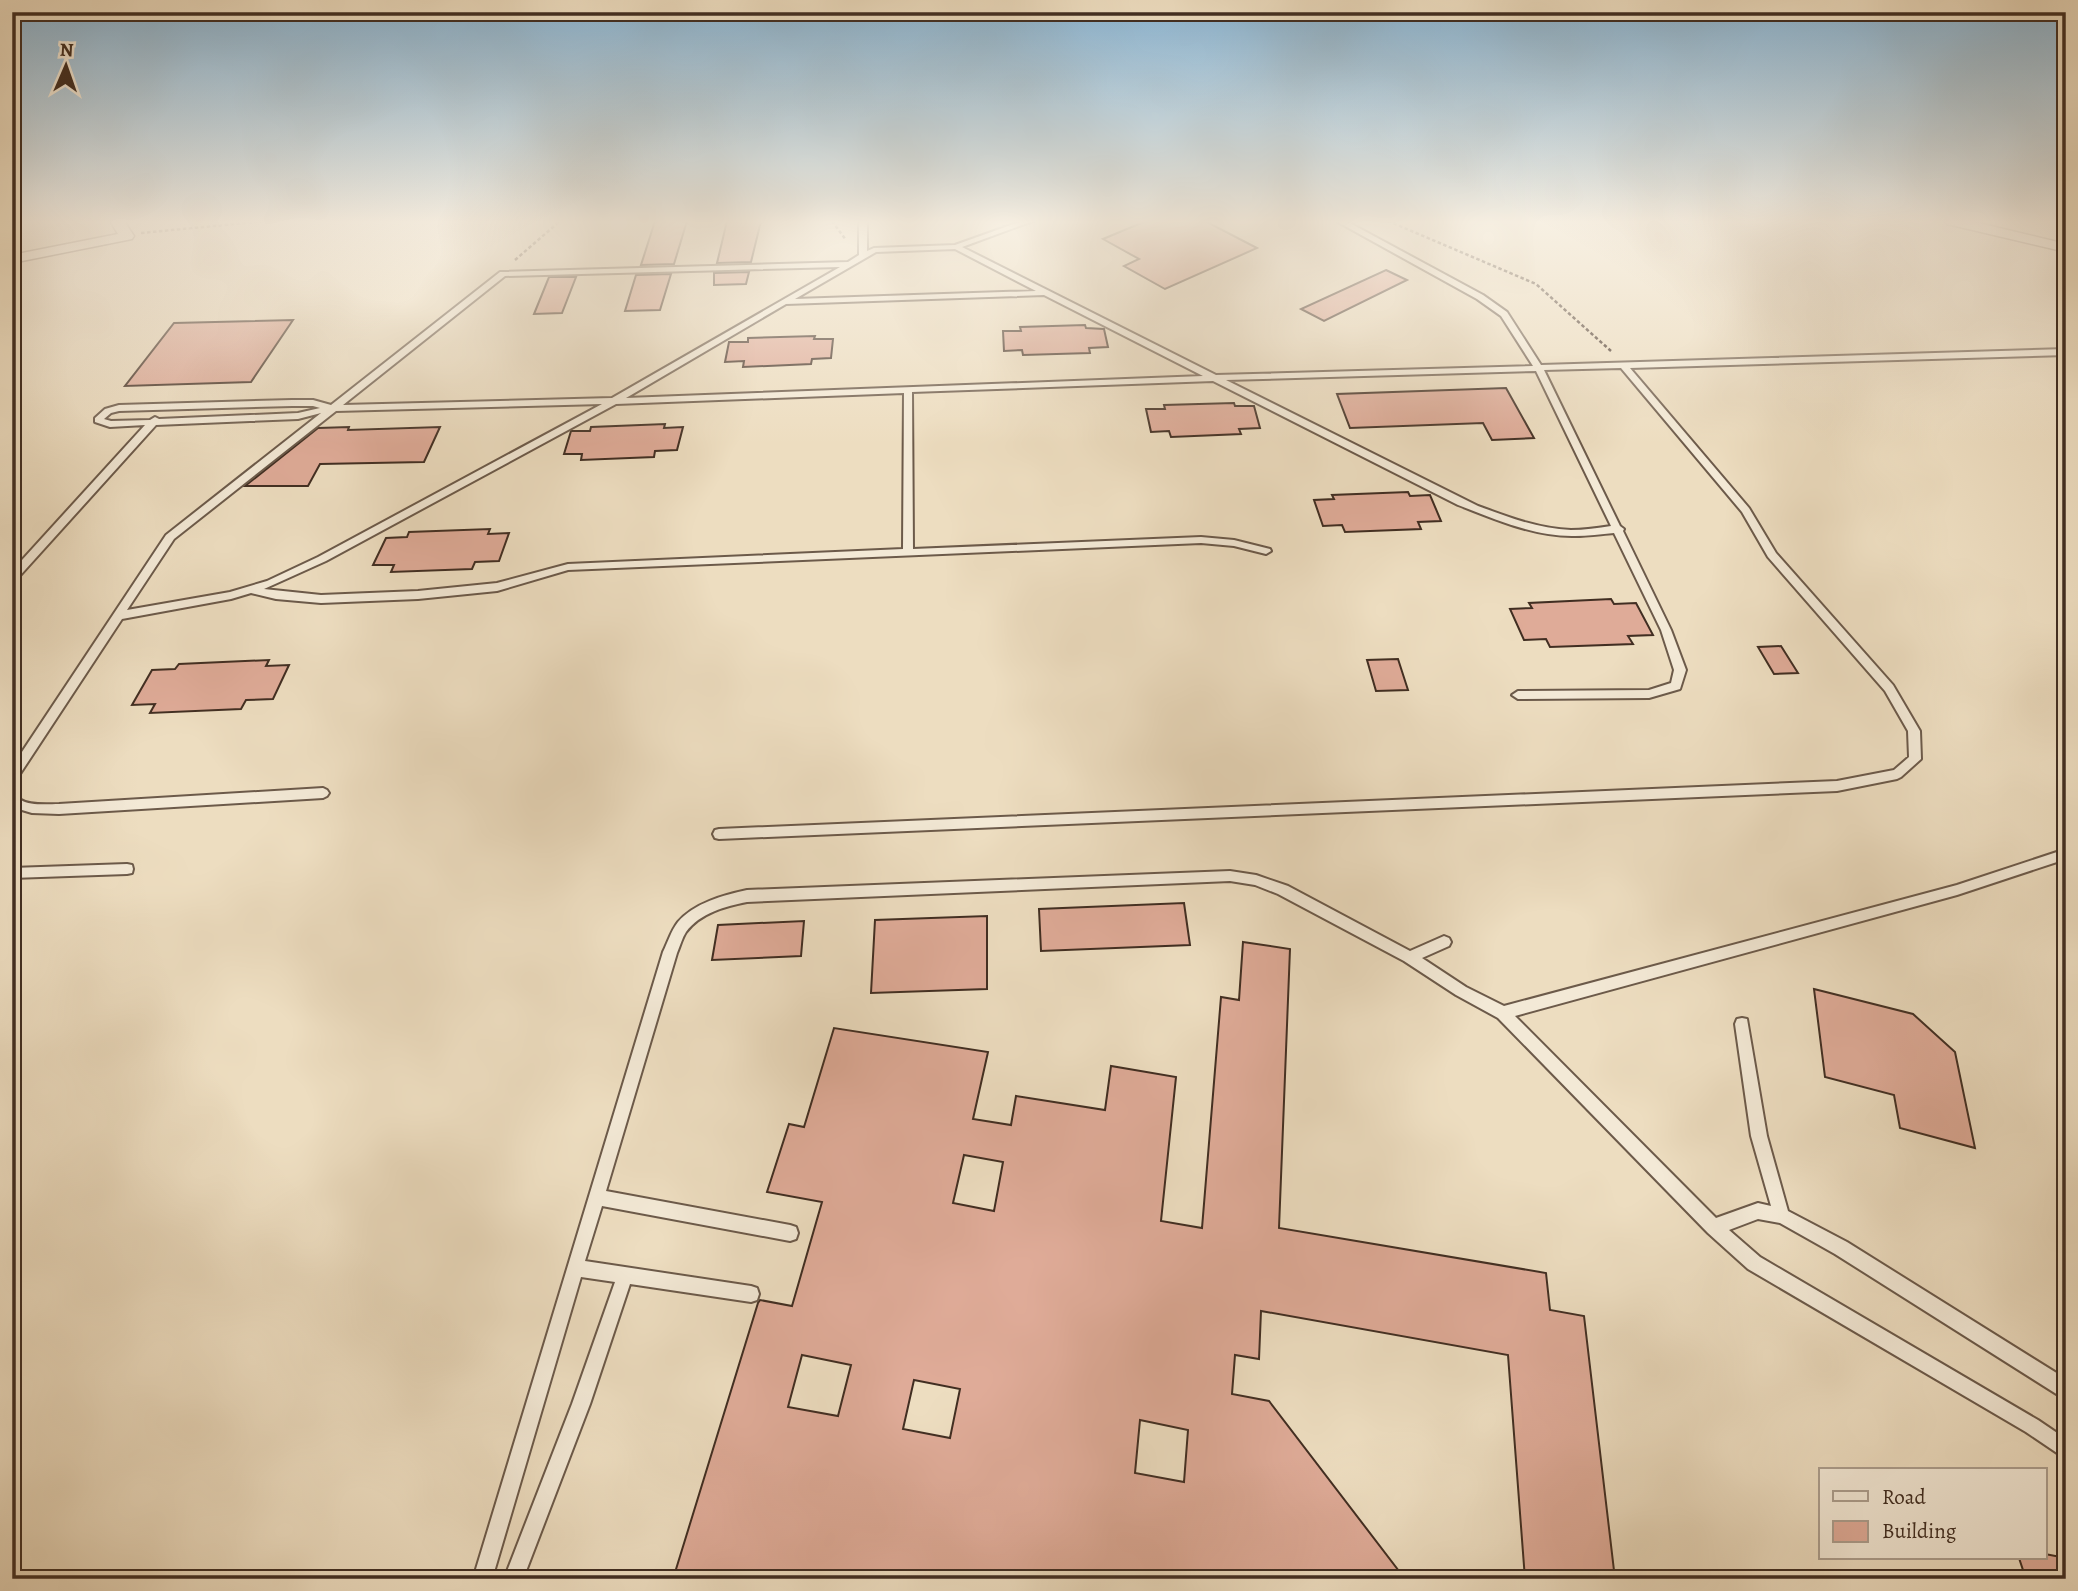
<svg xmlns="http://www.w3.org/2000/svg" width="2078" height="1591" font-family="Alegreya,serif">
  <style>
    .building { fill: #dfab98; stroke: #412e22; stroke-width: 2; fill-rule: evenodd }
    .lines { fill: none; stroke-linecap: round; stroke-linejoin: round }
    .lane-casing { stroke: #6c5a4a; stroke-width: 4 }
    .street-casing { stroke: #6c5a4a; stroke-width: 3 }
    .path { stroke: #412e22; stroke-width: 2.5; stroke-dasharray: 3.5 2.5; stroke-linecap: butt }
    .lane { fill: #f3e9d6; fill-rule: evenodd }
    .street { fill: #f3e9d6; fill-rule: evenodd }
  </style>
  <rect width="100%" height="100%" fill="#edddc0"/>
  <filter id="stains"><feTurbulence type="fractalNoise" baseFrequency=".00286" numOctaves="4"/><feColorMatrix values="0 0 0 0 .2 0 0 0 0 .09 0 0 0 0 .02 0 0 0 .5 -.17"/></filter>
  <radialGradient id="worn" r=".72"><stop offset=".6" stop-color="#630" stop-opacity="0"/><stop offset="1" stop-color="#630" stop-opacity=".3"/></radialGradient>
  <g class="building">
    <path d="M 655,221 L 687,221 L 674,264 L 641,265 Z"/>
    <path d="M 727,221 L 761,221 L 751,262 L 717,263 Z"/>
    <path d="M 1146,221 L 1205,221 L 1257,248 L 1165,289 L 1124,266 L 1139,259 L 1103,239 Z"/>
    <path d="M 1386,270 L 1407,280 L 1324,321 L 1301,309 Z"/>
    <path d="M 749,272 L 746,284 L 714,285 L 714,273 Z"/>
    <path d="M 671,274 L 660,310 L 625,311 L 636,275 Z"/>
    <path d="M 549,277 L 576,277 L 562,313 L 534,314 Z"/>
    <path d="M 293,320 L 251,382 L 125,386 L 174,323 Z"/>
    <path d="M 1085,325 L 1086,328 L 1104,329 L 1108,347 L 1089,348 L 1090,353 L 1023,355 L 1022,350 L 1004,351 L 1003,331 L 1021,331 L 1020,327 Z"/>
    <path d="M 815,336 L 814,339 L 833,339 L 831,358 L 812,359 L 811,364 L 743,367 L 744,361 L 725,362 L 729,342 L 748,342 L 748,338 Z"/>
    <path d="M 1506,388 L 1534,438 L 1492,440 L 1483,423 L 1350,428 L 1337,394 Z"/>
    <path d="M 1234,403 L 1235,406 L 1254,406 L 1260,428 L 1239,429 L 1241,434 L 1171,437 L 1169,431 L 1151,432 L 1146,409 L 1165,409 L 1164,405 Z"/>
    <path d="M 665,424 L 664,428 L 683,427 L 677,450 L 655,451 L 654,457 L 581,460 L 582,454 L 564,454 L 571,431 L 590,431 L 591,427 Z"/>
    <path d="M 349,427 L 348,430 L 440,427 L 424,462 L 320,464 L 308,486 L 245,486 L 318,428 Z"/>
    <path d="M 1408,492 L 1410,496 L 1430,495 L 1441,521 L 1418,522 L 1421,529 L 1345,532 L 1342,525 L 1323,526 L 1314,500 L 1334,499 L 1332,495 Z"/>
    <path d="M 490,529 L 488,534 L 509,533 L 499,561 L 475,562 L 472,569 L 391,572 L 394,565 L 373,565 L 386,538 L 407,537 L 409,532 Z"/>
    <path d="M 1611,599 L 1614,604 L 1636,603 L 1653,635 L 1628,636 L 1633,644 L 1550,647 L 1546,639 L 1524,640 L 1510,609 L 1532,608 L 1529,603 Z"/>
    <path d="M 1781,646 L 1798,673 L 1774,674 L 1758,647 Z"/>
    <path d="M 1398,659 L 1408,690 L 1376,691 L 1367,660 Z"/>
    <path d="M 269,660 L 266,666 L 289,665 L 273,699 L 246,700 L 241,709 L 150,713 L 155,704 L 132,705 L 152,670 L 175,669 L 179,664 Z"/>
    <path d="M 1184,903 L 1190,945 L 1041,951 L 1039,909 Z"/>
    <path d="M 987,916 L 987,989 L 871,993 L 875,920 Z"/>
    <path d="M 804,921 L 801,956 L 712,960 L 718,925 Z"/>
    <path d="M 1243,942 L 1290,949 L 1279,1228 L 1546,1273 L 1550,1310 L 1584,1316 L 1615,1579 L 1525,1579 L 1508,1355 L 1261,1311 L 1259,1359 L 1235,1355 L 1232,1394 L 1269,1401 L 1405,1579 L 673,1579 L 758,1303 L 760,1300 L 792,1306 L 822,1202 L 767,1192 L 789,1124 L 804,1127 L 834,1028 L 988,1052 L 973,1119 L 1011,1125 L 1016,1096 L 1105,1110 L 1111,1066 L 1176,1077 L 1161,1221 L 1202,1228 L 1221,997 L 1239,1000 ZM 964,1155 L 1003,1162 L 994,1211 L 953,1203 ZM 802,1355 L 851,1365 L 838,1416 L 788,1407 ZM 914,1380 L 960,1389 L 950,1438 L 903,1429 ZM 1140,1420 L 1188,1430 L 1184,1482 L 1135,1473 Z"/>
    <path d="M 1814,989 L 1913,1014 L 1955,1052 L 1975,1148 L 1900,1128 L 1894,1095 L 1825,1077 Z"/>
    <path d="M 2045,1554 L 2066,1558 L 2066,1579 L 2026,1579 L 2019,1558 L 2045,1558 Z"/>
  </g>
  <g class="lines">
    <defs>
      <g id="lane">
        <path d="M 859,221 L 867,221 L 867,251 L 874,248 L 955,245 L 1022,221 L 1033,221 L 962,247 L 1216,375 L 1533,366 L 1501,316 L 1477,299 L 1336,221 L 1346,221 L 1483,295 L 1507,312 L 1541,365 L 2066,349 L 2066,355 L 1630,368 L 1749,508 L 1776,553 L 1893,685 L 1920,731 L 1921,759 L 1901,777 L 1897,779 L 1837,791 L 719,839 L 715,838 L 713,834 L 715,830 L 719,829 L 1837,781 L 1894,770 L 1909,757 L 1908,731 L 1885,691 L 1768,557 L 1742,512 L 1621,368 L 1544,370 L 1620,526 L 1624,529 L 1623,531 L 1671,630 L 1686,670 L 1680,689 L 1649,698 L 1518,699 L 1512,695 L 1518,691 L 1649,690 L 1671,683 L 1674,670 L 1661,630 L 1614,533 C 1601,534 1588,536 1575,536 C 1534,537 1495,519 1458,505 L 1213,381 L 912,392 L 913,549 L 1201,537 L 1234,540 L 1270,549 L 1271,551 L 1266,554 L 1234,546 L 1201,543 L 568,570 L 497,591 L 418,599 L 321,603 L 276,599 L 251,593 L 231,599 L 122,619 L 16,780 L 12,782 L 12,767 L 166,535 L 321,413 L 298,419 L 156,425 L 16,580 L 12,581 L 12,571 L 145,425 L 110,427 L 95,422 L 95,418 L 105,409 L 119,405 L 292,400 L 313,400 L 331,405 L 500,272 L 848,262 L 859,255 ZM 955,249 L 1036,291 L 795,299 L 876,252 ZM 840,267 L 612,398 L 343,405 L 505,276 ZM 1044,295 L 1203,376 L 626,398 L 786,304 ZM 1536,371 L 1611,526 C 1598,528 1584,530 1571,530 C 1539,529 1508,517 1478,506 L 1226,380 ZM 904,393 L 903,549 L 568,564 L 497,583 L 418,591 L 321,595 L 264,589 L 326,561 L 616,404 ZM 602,404 L 318,557 L 267,581 L 230,592 L 127,610 L 174,539 L 336,411 ZM 292,406 L 313,406 L 320,408 L 298,413 L 159,419 L 155,417 L 150,420 L 111,421 L 104,419 L 111,413 L 119,411 Z"/>
        <path d="M 323,788 L 327,790 L 329,793 L 327,796 L 323,798 L 59,814 L 32,813 L 12,807 L 12,792 C 16,794 18,798 21,800 C 30,806 49,804 59,804 Z"/>
        <path d="M 2066,849 L 2066,859 L 1957,895 L 1515,1016 L 1716,1218 L 1758,1203 L 1771,1206 L 1751,1136 L 1735,1024 L 1737,1019 L 1742,1018 L 1747,1019 L 1767,1136 L 1788,1211 L 1847,1242 L 2063,1377 L 2066,1379 L 2066,1400 L 1835,1254 L 1780,1223 L 1758,1219 L 1729,1230 L 1760,1257 L 2038,1420 L 2066,1439 L 2066,1459 L 2026,1432 L 1748,1269 L 1708,1233 L 1498,1018 L 1456,995 L 1404,961 L 1278,894 L 1255,885 L 1230,881 L 747,902 C 726,906 700,913 686,932 C 682,938 680,946 677,953 L 606,1191 L 790,1225 L 796,1227 L 798,1233 L 796,1239 L 790,1241 L 602,1206 L 585,1261 L 751,1286 L 757,1288 L 759,1294 L 757,1300 L 751,1302 L 630,1284 L 590,1404 L 523,1579 L 504,1579 L 572,1404 L 615,1282 L 581,1277 L 492,1579 L 473,1579 L 663,952 C 668,942 671,931 678,922 C 694,903 724,895 747,890 L 1230,871 L 1256,875 L 1288,886 L 1410,951 L 1444,936 L 1449,938 L 1451,942 L 1449,946 L 1422,958 L 1466,987 L 1504,1006 L 1957,885 Z"/>
        <path d="M 127,864 L 132,865 L 133,869 L 132,873 L 127,874 L 12,878 L 12,868 Z"/>
      </g>
      <g id="street">
        <path d="M 110,221 L 124,221 L 134,236 L 132,239 L 12,263 L 12,255 L 118,234 Z"/>
        <path d="M 1945,221 L 1970,221 L 2066,244 L 2066,252 L 1947,224 Z"/>
      </g>
    </defs>
    <use href="#lane" class="lane-casing"/>
    <use href="#street" class="street-casing"/>
    <g class="path">
      <path d="M 832,221 L 846,240"/>
      <path d="M 1388,221 L 1536,284 L 1611,351"/>
      <path d="M 141,233 L 265,221"/>
      <path d="M 515,260 L 560,221"/>
    </g>
    <use href="#lane" class="lane"/>
    <use href="#street" class="street"/>
  </g>
  <linearGradient id="sky" x2="0" y2="1"><stop stop-color="#89b6d6"/><stop offset="0.5" stop-color="#f7f0e3"/><stop offset="1" stop-color="#f7f0e3" stop-opacity="0"/></linearGradient>
  <rect width="2078" height="444" fill="url(#sky)"/>
  <rect width="2078" height="1591" fill="none" stroke="#edddc0" stroke-width="42"/>
  <rect x="14" y="14" width="2050" height="1563" fill="none" stroke="#412e22" stroke-width="3.5"/>
  <rect x="21" y="21" width="2036" height="1549" fill="none" stroke="#412e22" stroke-width="2"/>
  <rect x="1819" y="1468" width="228" height="91" fill="#f3e9d6" stroke="#ac9e8e" stroke-width="2"/>
  <rect x="1833" y="1491" width="35" height="10" fill="#f3e9d6" stroke="#ac9e8e" stroke-width="2"/>
  <text x="1882" y="1504" font-size="21" fill="#412e22">Road</text>
  <rect x="1833" y="1521" width="35" height="21" fill="#dfab98" stroke="#ac9e8e" stroke-width="2"/>
  <text x="1882" y="1538" font-size="21" fill="#412e22">Building</text>
  <g transform="translate(66 66) rotate(2)" stroke="#f3e9d6" stroke-width="5" paint-order="stroke">
  <path d="M0-5L12 26L0 18L-12 26Z" fill="#412e22"/>
  <text y="-10" font-size="19" font-weight="bold" text-anchor="middle" fill="#412e22">N</text>
  </g>
  <rect width="100%" height="100%" filter="url(#stains)"/>
  <rect width="100%" height="100%" fill="url(#worn)"/>
</svg>
